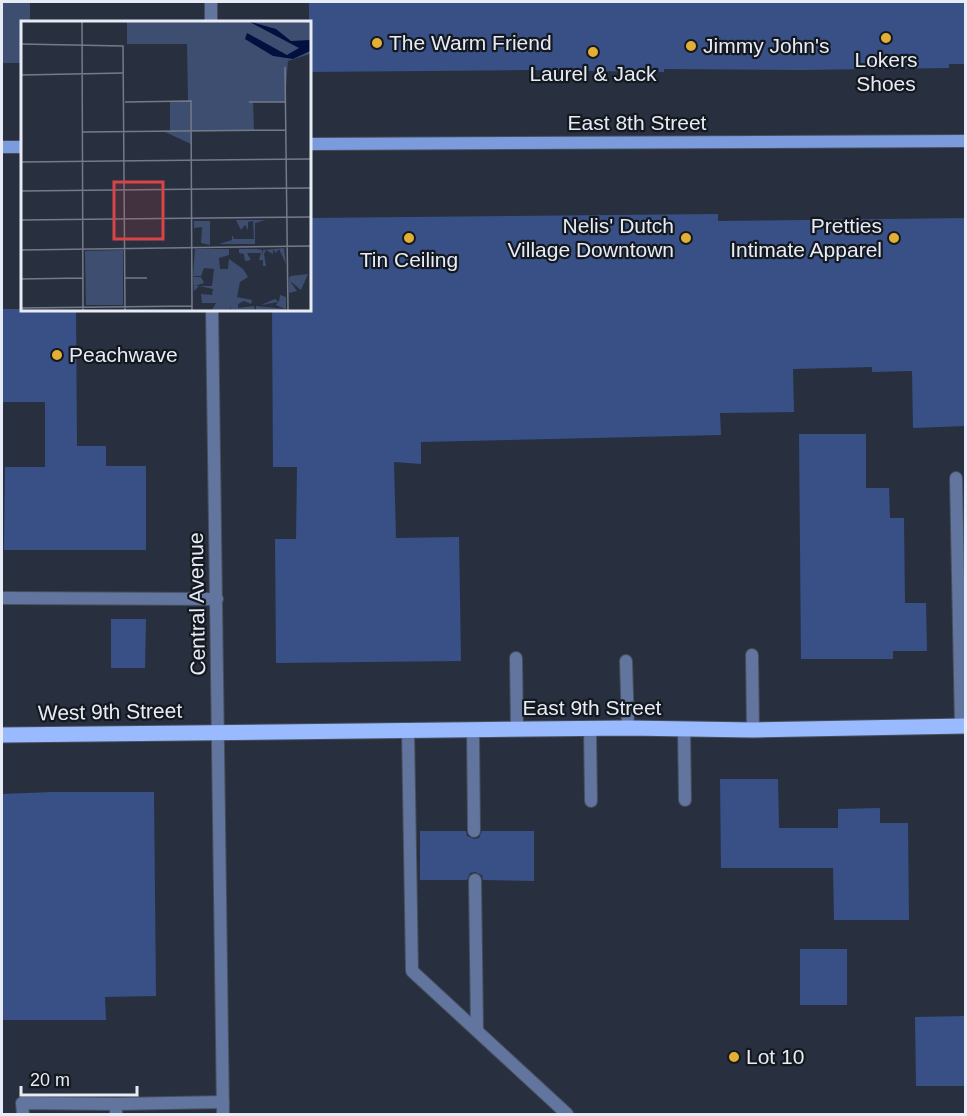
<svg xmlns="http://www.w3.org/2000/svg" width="967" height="1116" font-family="Arial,sans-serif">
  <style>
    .green { fill: #3e4e70 }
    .building { fill: #385085 }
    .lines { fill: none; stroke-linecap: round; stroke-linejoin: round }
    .service-casing { stroke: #464e5c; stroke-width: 14 }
    .tertiary-casing { stroke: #464e5c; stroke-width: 14 }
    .secondary-casing { stroke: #464e5c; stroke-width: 14 }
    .primary-casing { stroke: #464e5c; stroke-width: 17 }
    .service { stroke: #61759e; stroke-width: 12 }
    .tertiary { stroke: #61759e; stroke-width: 12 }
    .secondary { stroke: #7c9bdd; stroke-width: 12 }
    .primary { stroke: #99bafe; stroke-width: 15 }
    .poi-dot { fill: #e2af34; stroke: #14181f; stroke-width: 2 }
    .labels { text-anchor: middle; stroke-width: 4.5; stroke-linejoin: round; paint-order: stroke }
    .poi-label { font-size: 21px; fill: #e6ebf6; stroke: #14181f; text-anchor: start }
    .street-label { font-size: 21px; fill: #e6ebf6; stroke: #14181f }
    .inset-road { fill: none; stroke: #747b88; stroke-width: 1.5 }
    .view { fill: #d84547; fill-opacity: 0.15; stroke: #d84547; stroke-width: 3 }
    .inset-edge { fill: none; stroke: #e6ebf6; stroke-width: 3 }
  </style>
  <rect width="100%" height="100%" fill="#28303f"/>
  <path class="green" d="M 2,2 L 30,2 L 30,22 L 22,22 L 22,63 L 2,63 Z"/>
  <g class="building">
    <path d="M 309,2 L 966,2 L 966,64 L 949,64 L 949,68 L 802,70 L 664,69 L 664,72 L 525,70 L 309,72 Z"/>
    <path d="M 718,214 L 718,221 L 966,218 L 966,426 L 913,428 L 912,371 L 872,372 L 872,367 L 834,368 L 793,369 L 794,412 L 720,413 L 721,435 L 421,442 L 421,464 L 394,462 L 396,538 L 459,537 L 461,661 L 276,663 L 275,539 L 296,539 L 297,467 L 273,467 L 272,309 L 309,309 L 309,218 Z"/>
    <path d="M 2,309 L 76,309 L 77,446 L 106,446 L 106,466 L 146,466 L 146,550 L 4,550 L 5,467 L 45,467 L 45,402 L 2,402 Z"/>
    <path d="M 799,434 L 866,434 L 866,488 L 889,488 L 890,518 L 904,518 L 905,603 L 926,603 L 927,651 L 893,651 L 893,659 L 801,659 Z"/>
    <path d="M 111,619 L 146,619 L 145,668 L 111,668 Z"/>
    <path d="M 720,779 L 778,779 L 779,828 L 838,828 L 838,809 L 880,808 L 880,823 L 908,823 L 909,920 L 834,920 L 833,868 L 721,868 Z"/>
    <path d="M 52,792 L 154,792 L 156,996 L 105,997 L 106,1020 L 2,1020 L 2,794 Z"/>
    <path d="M 420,831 L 466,831 L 467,836 L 474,839 L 479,838 L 482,831 L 534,831 L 534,881 L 483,880 L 482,875 L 475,872 L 470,873 L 467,880 L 420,880 Z"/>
    <rect x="800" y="949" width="47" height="56"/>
    <path d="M 966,1016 L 966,1086 L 916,1086 L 915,1017 Z"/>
  </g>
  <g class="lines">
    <defs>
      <g id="service">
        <path d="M 956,478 L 961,726"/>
        <path d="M 2,598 L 217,599"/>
        <path d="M 752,655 L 753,730"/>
        <path d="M 516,658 L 517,729"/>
        <path d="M 626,661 L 628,728"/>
        <path d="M 590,728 L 591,801"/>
        <path d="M 684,728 L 685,800"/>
        <path d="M 408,730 L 412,971 L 567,1114"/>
        <path d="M 473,730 L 474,831"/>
        <path d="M 475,880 L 477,1030"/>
        <path d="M 23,1114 L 22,1103 L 116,1104"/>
        <path d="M 116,1114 L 116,1104 L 223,1102"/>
      </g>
      <g id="tertiary">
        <path d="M 211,2 L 211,22"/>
        <path d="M 212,309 L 223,1114"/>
      </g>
      <g id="secondary">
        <path d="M 309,144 L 966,141"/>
        <path d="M 2,147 L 22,147"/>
      </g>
      <path id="primary" d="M 2,735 L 628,728 L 753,730 L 966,726"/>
    </defs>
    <use href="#service" class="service-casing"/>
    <use href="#tertiary" class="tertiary-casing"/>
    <use href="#secondary" class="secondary-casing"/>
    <use href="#primary" class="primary-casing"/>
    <use href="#service" class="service"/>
    <use href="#tertiary" class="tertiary"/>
    <use href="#secondary" class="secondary"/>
    <use href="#primary" class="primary"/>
  </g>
  <g class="poi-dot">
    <circle cx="886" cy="38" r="6"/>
    <circle cx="377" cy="43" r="6"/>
    <circle cx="691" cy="46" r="6"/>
    <circle cx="593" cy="52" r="6"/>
    <circle cx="409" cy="238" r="6"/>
    <circle cx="686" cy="238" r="6"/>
    <circle cx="894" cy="238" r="6"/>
    <circle cx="57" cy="355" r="6"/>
    <circle cx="734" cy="1057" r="6"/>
  </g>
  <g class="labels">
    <g class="poi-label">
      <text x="389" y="50">The Warm Friend</text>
      <text x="703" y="53">Jimmy John's</text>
      <text x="886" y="67" text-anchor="middle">Lokers<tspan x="886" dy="24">Shoes</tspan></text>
      <text x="593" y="81" text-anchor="middle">Laurel &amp; Jack</text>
      <text x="674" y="233" text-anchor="end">Nelis' Dutch<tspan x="674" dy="24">Village Downtown</tspan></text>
      <text x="882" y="233" text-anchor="end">Pretties<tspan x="882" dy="24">Intimate Apparel</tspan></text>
      <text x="409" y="267" text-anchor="middle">Tin Ceiling</text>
      <text x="69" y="362">Peachwave</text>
      <text x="746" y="1064">Lot 10</text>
    </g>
    <g class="street-label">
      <text x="637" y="130">East 8th Street</text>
      <text transform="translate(197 604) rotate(-91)" y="7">Central Avenue</text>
      <text x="592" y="715">East 9th Street</text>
      <text transform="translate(110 712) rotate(-1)" y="7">West 9th Street</text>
    </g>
  </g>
  <g transform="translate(21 21)">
    <rect width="290" height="290" fill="#28303f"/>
    <path d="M 106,0 L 289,0 L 289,33 L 267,40 L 264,81 L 232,81 L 233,109 L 170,110 L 170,123 L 142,110 L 149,110 L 149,80 L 167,80 L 166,23 L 106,23 ZM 215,199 L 244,199 L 234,202 L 234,223 L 198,223 L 211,219 L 211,214 L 213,218 L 233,218 L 232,200 L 227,201 L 227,209 L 224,204 L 220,209 ZM 173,200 L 189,200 L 189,224 L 180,222 L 181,206 L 173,207 ZM 263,227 L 265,243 L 258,228 L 255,232 L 252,228 L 252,233 L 245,229 L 243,233 L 245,245 L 242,245 L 242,239 L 238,239 L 240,232 L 226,232 L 230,239 L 224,240 L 223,233 L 218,232 L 218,228 L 236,228 L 241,229 L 241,236 L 242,229 ZM 174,228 L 208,228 L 208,234 L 198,237 L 199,248 L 207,248 L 208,238 L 222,248 L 227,256 L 219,261 L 216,276 L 231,279 L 230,283 L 223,280 L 217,283 L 217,287 L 233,285 L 234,289 L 210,289 L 210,285 L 209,289 L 191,289 L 195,282 L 181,282 L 180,273 L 191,274 L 192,268 L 178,265 L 173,270 L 172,256 L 180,256 L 183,262 L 174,265 L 191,265 L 193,248 L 183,247 L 180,255 L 172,255 ZM 102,229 L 102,284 L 65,284 L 64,230 ZM 287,253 L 280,269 L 269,260 L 276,270 L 268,272 L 268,257 L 270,255 ZM 259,274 L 265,276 L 265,289 L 235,289 L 235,285 L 264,288 L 255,284 L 257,281 L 240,284 L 254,278 L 258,281 Z" fill="#3e4e70"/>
    <path d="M 227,0 L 255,8 L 270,20 L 289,19 L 289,30 L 272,38 L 252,35 L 224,18 L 226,12 L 266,34 L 278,27 Z" fill="#02103f"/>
    <path class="inset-road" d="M 61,0 L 62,289M 0,23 L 102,25 L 104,289M 264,46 L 267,289M 0,54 L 103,52M 104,81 L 170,80 L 171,289M 228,81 L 264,81M 62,111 L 265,109M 0,141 L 290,138M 0,170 L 290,167M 0,199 L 290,196M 0,229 L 290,225M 104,257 L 126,257M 0,258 L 62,257M 0,287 L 171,285"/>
    <path class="view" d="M 93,161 L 142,161 L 142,218 L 93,218 Z"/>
    <rect width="290" height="290" class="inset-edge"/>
  </g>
  <rect width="967" height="1116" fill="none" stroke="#e6ebf6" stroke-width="6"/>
  <path d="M21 1086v9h116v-9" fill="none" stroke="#e6ebf6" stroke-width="3"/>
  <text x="30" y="1086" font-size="18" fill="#e6ebf6" stroke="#14181f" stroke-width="4.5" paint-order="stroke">20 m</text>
</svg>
